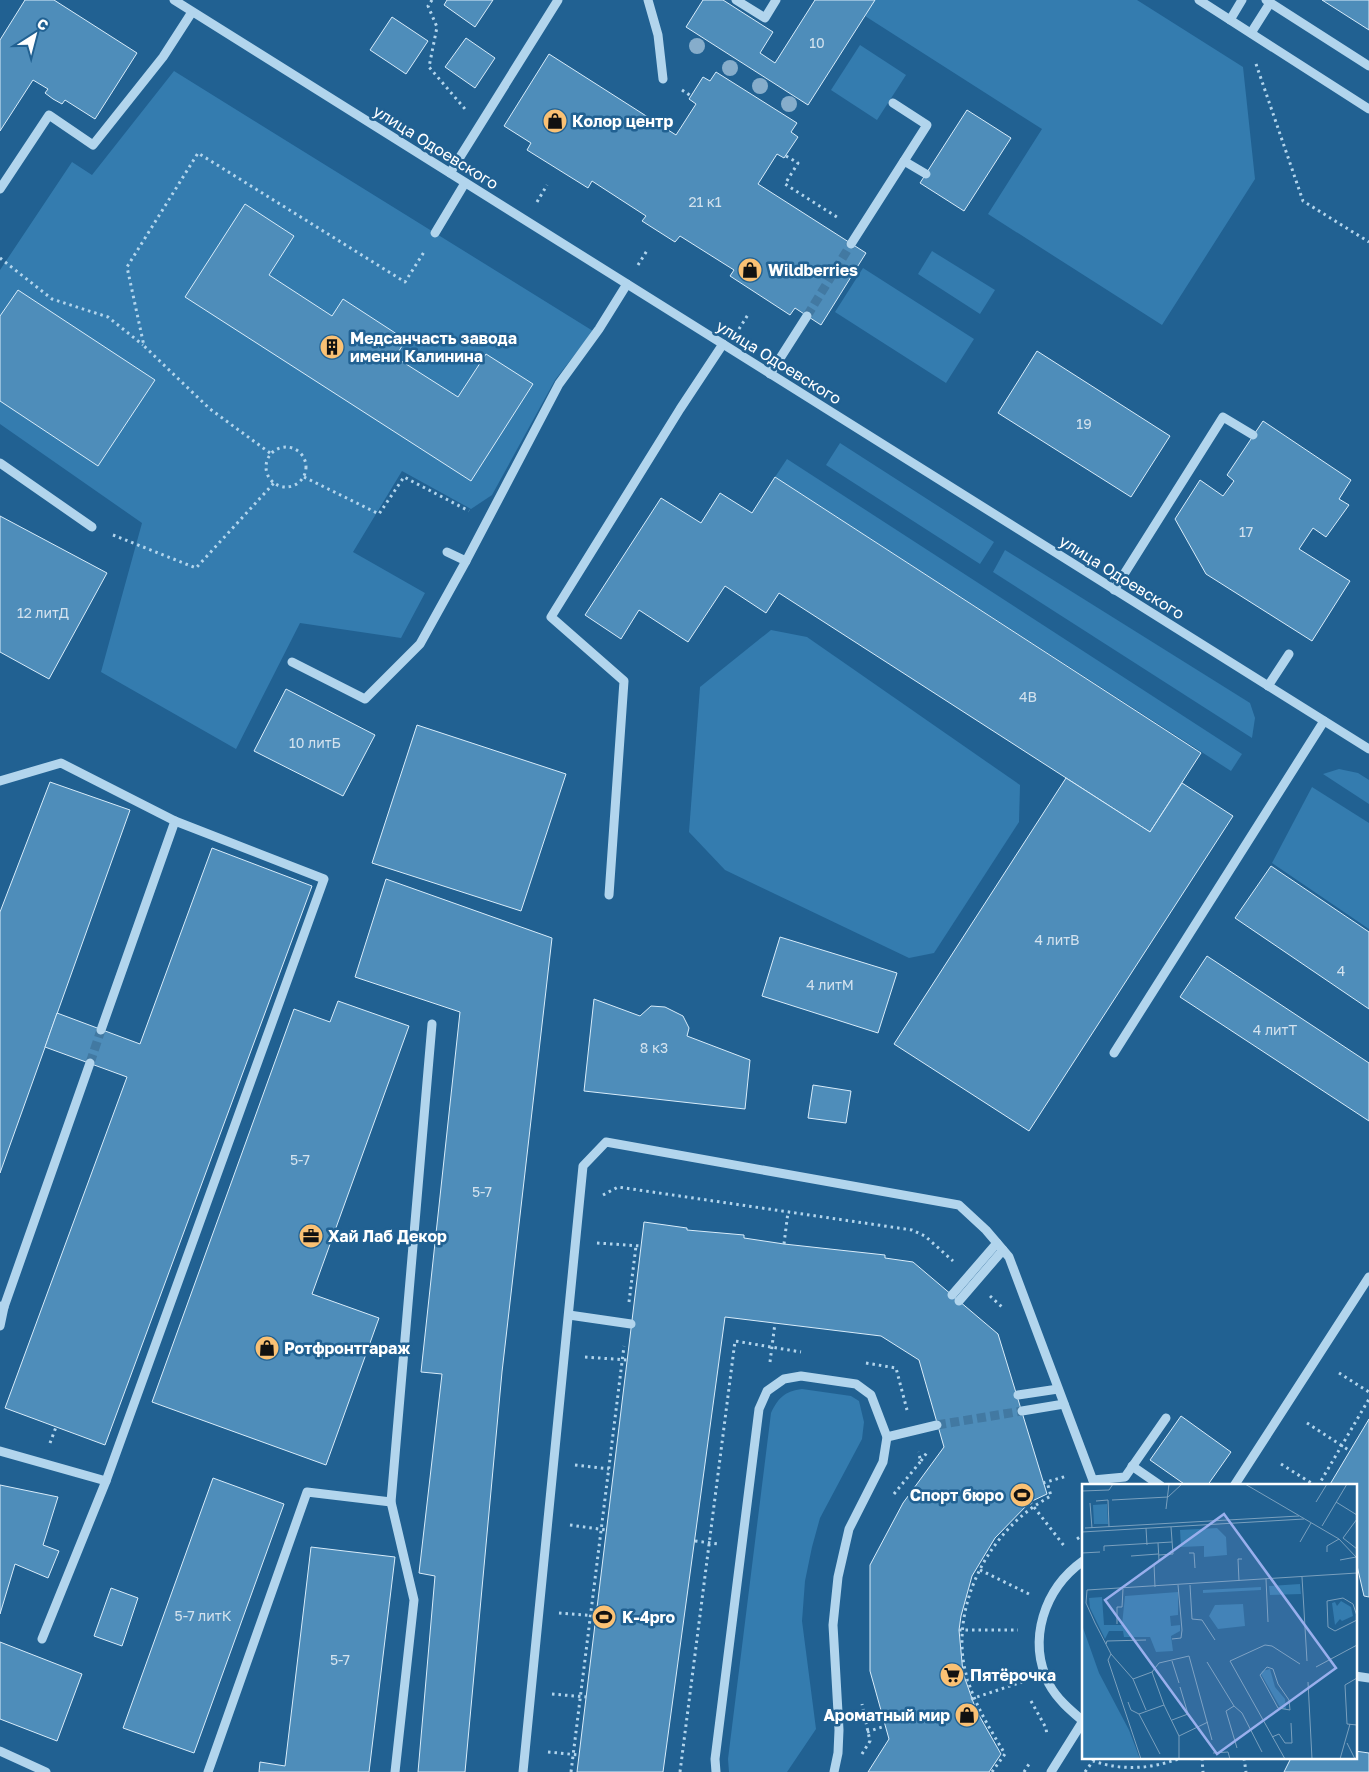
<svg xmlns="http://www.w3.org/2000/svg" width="1369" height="1772" font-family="'Golos Text',sans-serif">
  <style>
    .green { fill: #347caf }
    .building { fill: #4e8dba; stroke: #d8ecfa }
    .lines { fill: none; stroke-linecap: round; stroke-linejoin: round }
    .minor-tunnel { stroke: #4279a2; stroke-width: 9; stroke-dasharray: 9 4.5; stroke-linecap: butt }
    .path { stroke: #b2d5ed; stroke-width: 3; stroke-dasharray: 2.5 4; stroke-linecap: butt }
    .minor { stroke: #b2d5ed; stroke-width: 9 }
    .tree { fill: #86adcb }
    .labels { text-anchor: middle; stroke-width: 5; stroke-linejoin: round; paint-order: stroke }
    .number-label { font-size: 14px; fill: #d3e2ee }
    .poi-label { font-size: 16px; font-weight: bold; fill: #fff; stroke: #216192; text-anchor: start }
    .street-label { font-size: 16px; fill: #fff; stroke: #216192 }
    .inset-road { fill: none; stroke: #7aa0be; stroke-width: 1 }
    .view { fill: #99afed; fill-opacity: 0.15; stroke: #99afed; stroke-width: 2.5 }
    .inset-edge { fill: none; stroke: #fff; stroke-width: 2.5 }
  </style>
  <rect width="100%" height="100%" fill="#216192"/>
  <g class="green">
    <path d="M 875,0 L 1137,0 L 1243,67 L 1255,179 L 1162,325 L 988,214 L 1042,129 L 865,16 Z"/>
    <path d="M 860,45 L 906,75 L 877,120 L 831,90 Z"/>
    <path d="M 174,71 L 593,331 L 555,380 L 492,495 L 471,509 L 402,471 L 353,552 L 425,593 L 401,638 L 300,623 L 236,749 L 101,672 L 142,523 L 0,424 L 0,270 L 72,162 L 92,175 Z"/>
    <path d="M 932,251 L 995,290 L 980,314 L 918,274 Z"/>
    <path d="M 863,268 L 974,339 L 946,383 L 835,312 Z"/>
    <path d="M 840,443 L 994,542 L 980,564 L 826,465 Z"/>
    <path d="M 787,459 L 1242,754 L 1231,771 L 775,477 Z"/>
    <path d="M 1005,550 L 1250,703 L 1255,718 L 1252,738 L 993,572 Z"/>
    <path d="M 771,630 L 807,637 L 1020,785 L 1019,822 L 934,953 L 909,958 L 725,870 L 689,832 L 700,687 Z"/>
    <path d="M 1339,769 L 1358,773 L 1369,780 L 1369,804 L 1323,774 Z"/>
    <path d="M 1312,787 L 1369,823 L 1369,929 L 1272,863 Z"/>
    <path d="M 802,1389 L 851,1396 L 859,1401 L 864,1422 L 862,1439 L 820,1518 L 812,1547 L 805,1581 L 802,1621 L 816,1729 L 787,1772 L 729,1772 L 728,1759 L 771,1413 C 778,1398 785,1391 802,1389 Z"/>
  </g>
  <g class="building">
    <path d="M 25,0 L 54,0 L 137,53 L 95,119 L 65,100 L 62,104 L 53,99 L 45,93 L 48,89 L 33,80 L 0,131 L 0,40 Z"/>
    <path d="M 447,0 L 493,0 L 475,27 L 444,5 Z"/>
    <path d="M 703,0 L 723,0 L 773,32 L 760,53 L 775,63 L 815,0 L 875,0 L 808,105 L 686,27 Z"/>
    <path d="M 1322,0 L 1369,0 L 1369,30 Z"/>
    <path d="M 392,17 L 428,41 L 406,74 L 370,50 Z"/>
    <path d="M 466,38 L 495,58 L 475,88 L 445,67 Z"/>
    <path d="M 549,54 L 676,135 L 696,104 L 689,99 L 691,96 L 703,77 L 710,81 L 716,72 L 797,123 L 791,132 L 798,137 L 784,158 L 777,154 L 758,184 L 866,253 L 821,325 L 795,308 L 790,315 L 730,276 L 734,270 L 680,236 L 675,242 L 642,221 L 646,216 L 592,181 L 588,188 L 527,150 L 531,143 L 504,126 Z"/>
    <path d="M 967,110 L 1011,138 L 964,211 L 920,183 Z"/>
    <path d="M 245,204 L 294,236 L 269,275 L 332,316 L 343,299 L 406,340 L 395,357 L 458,397 L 486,354 L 533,384 L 471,481 L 185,297 Z"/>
    <path d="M 18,290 L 155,380 L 98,466 L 0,401 L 0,316 Z"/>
    <path d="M 1037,351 L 1170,436 L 1131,497 L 998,413 Z"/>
    <path d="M 1263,421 L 1351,480 L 1339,499 L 1349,505 L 1326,537 L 1313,528 L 1299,549 L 1350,581 L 1312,641 L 1206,574 L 1175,519 L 1200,480 L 1223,496 L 1234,481 L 1227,475 Z"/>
    <path d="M 775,477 L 1201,753 L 1150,832 L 779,593 L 766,613 L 725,586 L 688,642 L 639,610 L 621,639 L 585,615 L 661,498 L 701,523 L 720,493 L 752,513 Z"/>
    <path d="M 0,516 L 107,573 L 49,679 L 0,652 Z"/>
    <path d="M 286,689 L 375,735 L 343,796 L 254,751 Z"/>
    <path d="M 417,725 L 566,774 L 521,911 L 372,863 Z"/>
    <path d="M 1066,778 L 1150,832 L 1182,783 L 1233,816 L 1029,1131 L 894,1044 Z"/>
    <path d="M 50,782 L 130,810 L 0,1173 L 0,912 Z"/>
    <path d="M 212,848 L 312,886 L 105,1445 L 5,1408 L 127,1077 L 45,1047 L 57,1013 L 140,1044 Z"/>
    <path d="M 1271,866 L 1369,932 L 1369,1009 L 1235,918 Z"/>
    <path d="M 386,879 L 552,938 L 502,1372 L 465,1772 L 418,1772 L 435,1576 L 419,1573 L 442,1374 L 421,1372 L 460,1012 L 355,977 Z"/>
    <path d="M 780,937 L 897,973 L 878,1033 L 762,996 Z"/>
    <path d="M 1207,956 L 1369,1063 L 1369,1121 L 1180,997 Z"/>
    <path d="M 594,999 L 640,1016 L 651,1006 L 665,1007 L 683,1016 L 689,1028 L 687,1036 L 750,1060 L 745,1109 L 584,1091 Z"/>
    <path d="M 338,1001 L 409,1026 L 312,1294 L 379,1318 L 326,1465 L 152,1402 L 294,1009 L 330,1022 Z"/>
    <path d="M 813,1085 L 851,1091 L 846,1123 L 808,1118 Z"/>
    <path d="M 644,1222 L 687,1228 L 687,1230 L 744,1235 L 744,1238 L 784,1244 L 885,1255 L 885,1258 L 913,1262 L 998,1334 L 1047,1494 L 1030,1502 L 995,1538 L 972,1576 L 961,1616 L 959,1630 L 963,1673 L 976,1710 L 1001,1754 L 989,1772 L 868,1772 L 889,1739 L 870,1671 L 870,1565 L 903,1503 L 944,1447 L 919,1360 L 881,1336 L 725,1317 L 663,1772 L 577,1772 Z"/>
    <path d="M 1181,1416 L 1231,1452 L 1207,1486 L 1187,1486 L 1150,1460 Z"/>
    <path d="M 1369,1419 L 1369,1597 L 1364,1596 L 1355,1557 L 1355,1486 L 1329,1486 Z"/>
    <path d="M 213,1478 L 284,1504 L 194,1753 L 123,1728 Z"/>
    <path d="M 0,1485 L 58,1497 L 43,1545 L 59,1551 L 48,1578 L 15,1564 L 0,1614 Z"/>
    <path d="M 311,1547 L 395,1557 L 369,1772 L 259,1772 L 260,1762 L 285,1766 Z"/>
    <path d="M 111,1588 L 138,1598 L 122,1646 L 94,1636 Z"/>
    <path d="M 0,1642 L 82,1674 L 57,1741 L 0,1719 Z"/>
    <path d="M 1355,1751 L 1369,1753 L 1369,1772 L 1284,1772 L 1291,1758 L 1355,1758 Z"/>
  </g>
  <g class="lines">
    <g class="minor-tunnel">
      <path d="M 807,316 L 851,244"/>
      <path d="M 90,1063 L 101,1030"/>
      <path d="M 937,1425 L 1022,1411"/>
    </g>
    <g class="path">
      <path d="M 432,0 L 428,6 L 437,27 L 429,67 L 465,109"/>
      <path d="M 1256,64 L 1303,201 L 1369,242"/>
      <path d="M 682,90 L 691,96"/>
      <path d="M 786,156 L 798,163 L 785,184 L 840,219"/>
      <path d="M 537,202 L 547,185"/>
      <path d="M 0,258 L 52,299 L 108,317 L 143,345"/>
      <path d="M 638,265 L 648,249"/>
      <path d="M 739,329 L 749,313"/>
      <circle cx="286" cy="467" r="20"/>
      <path d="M 270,453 L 210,409 L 144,346 L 127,267 L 198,153 L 405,282 L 424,252"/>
      <path d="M 304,477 L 379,514 L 404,477 L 469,511"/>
      <path d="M 113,535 L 196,568 L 274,483"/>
      <path d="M 603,1195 L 618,1187 L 912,1230 L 925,1236 L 953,1261"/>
      <path d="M 597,1243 L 641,1246"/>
      <path d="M 784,1244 L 788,1212"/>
      <path d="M 990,1296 L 1002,1307"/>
      <path d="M 629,1302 L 636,1246"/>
      <path d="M 585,1357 L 627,1360"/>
      <path d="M 770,1362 L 775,1323"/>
      <path d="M 866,1363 L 896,1368 L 907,1410"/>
      <path d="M 1339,1373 L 1369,1392"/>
      <path d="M 1307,1423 L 1350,1451"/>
      <path d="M 50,1443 L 56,1427"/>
      <path d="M 921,1461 L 928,1451"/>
      <path d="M 1281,1464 L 1316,1486"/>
      <path d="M 575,1465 L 609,1469"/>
      <path d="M 1043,1483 L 1067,1476"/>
      <path d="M 1318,1486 L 1369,1399"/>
      <path d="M 894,1494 L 921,1461 L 918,1452"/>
      <path d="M 1030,1502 L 1065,1547"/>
      <path d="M 570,1525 L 606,1530"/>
      <path d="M 1077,1539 L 1083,1535"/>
      <path d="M 695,1541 L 719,1544"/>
      <path d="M 980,1570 L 1029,1594"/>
      <path d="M 559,1613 L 596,1616"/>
      <path d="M 959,1630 L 1018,1630"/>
      <path d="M 552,1694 L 586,1697"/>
      <path d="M 971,1699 L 1022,1682"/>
      <path d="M 1031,1701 L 1046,1728 L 1047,1736"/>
      <path d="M 867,1732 L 885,1726"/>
      <path d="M 548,1752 L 579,1755"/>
      <path d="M 862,1754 L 870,1741 L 862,1704"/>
      <path d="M 1202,1758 L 1203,1772"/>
      <path d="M 1244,1758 L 1246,1772"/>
      <path d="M 571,1772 L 624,1346"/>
      <path d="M 680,1772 L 735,1341 L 801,1352"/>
      <path d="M 992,1772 L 1005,1754 C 987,1724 968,1694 963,1659 C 955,1594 994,1526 1051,1496 L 1047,1482"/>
      <path d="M 1024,1772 L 1029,1764"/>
      <path d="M 1085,1772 L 1093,1761 C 1123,1771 1151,1769 1181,1758"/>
    </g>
    <g class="minor">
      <path d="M 174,0 L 1369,749"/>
      <path d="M 648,0 L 658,35 L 663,79"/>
      <path d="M 736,0 L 765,18 L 776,0"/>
      <path d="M 1199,0 L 1369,109"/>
      <path d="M 1266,0 L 1369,66"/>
      <path d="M 1230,20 L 1242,0"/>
      <path d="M 1251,33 L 1270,3"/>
      <path d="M 904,161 L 926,174"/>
      <path d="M 450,173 L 558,0"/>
      <path d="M 0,189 L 49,115 L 93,145 L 163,57 L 192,12"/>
      <path d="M 435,233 L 465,183"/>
      <path d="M 851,244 L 927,125 L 893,103"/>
      <path d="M 770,374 L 807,316"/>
      <path d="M 0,463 L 92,527"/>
      <path d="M 447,552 L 466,561"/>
      <path d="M 1114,590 L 1223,417 L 1253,435"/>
      <path d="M 292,662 L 365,699 L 420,644 L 466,561 L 559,384 L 599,329 L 627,284"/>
      <path d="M 1268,686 L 1289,654"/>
      <path d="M 0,781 L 61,763 L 175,821 L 324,879 L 106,1481 L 42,1639"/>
      <path d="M 609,895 L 624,681 L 551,617 L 680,409 L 723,344"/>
      <path d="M 101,1030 L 175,821"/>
      <path d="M 1114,1053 L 1324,721"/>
      <path d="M 952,1295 L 997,1243"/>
      <path d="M 959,1301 L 1003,1250"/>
      <path d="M 0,1306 L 4,1307 L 90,1063"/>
      <path d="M 569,1315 L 631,1324"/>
      <path d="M 0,1326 L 4,1307"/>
      <path d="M 1018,1395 L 1058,1389"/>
      <path d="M 1022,1411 L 1064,1404"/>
      <path d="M 887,1437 L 937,1425"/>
      <path d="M 0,1451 L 106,1481"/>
      <path d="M 1132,1466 L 1161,1486"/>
      <path d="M 1093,1480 L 1125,1477 L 1166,1418"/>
      <path d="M 1234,1486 L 1369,1277"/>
      <path d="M 1083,1561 C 1044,1589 1027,1640 1049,1684 C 1057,1699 1070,1710 1083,1721"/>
      <path d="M 1355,1676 L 1369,1678"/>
      <path d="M 0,1751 L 46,1772"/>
      <path d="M 208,1772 L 307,1492 L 391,1502"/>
      <path d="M 395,1772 L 414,1600 L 391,1502 L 432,1024"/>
      <path d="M 523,1772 L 583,1166 L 606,1142 L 959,1205 L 986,1230 L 1009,1257 L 1095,1486"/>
      <path d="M 716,1772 L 715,1759 L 759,1409 L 767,1391 L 784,1379 L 801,1376 L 856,1384 L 871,1395 L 887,1437 L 883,1462 L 849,1529 L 838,1577 L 833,1625 L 839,1730 L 838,1753 L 834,1772"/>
      <path d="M 1051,1772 L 1083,1721"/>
    </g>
  </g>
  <g class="tree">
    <circle cx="697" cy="46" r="8"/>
    <circle cx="730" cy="68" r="8"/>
    <circle cx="760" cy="86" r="8"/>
    <circle cx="789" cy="104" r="8"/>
  </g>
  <defs>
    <symbol id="shop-disc" viewBox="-11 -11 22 22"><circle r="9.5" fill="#fac174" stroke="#216192"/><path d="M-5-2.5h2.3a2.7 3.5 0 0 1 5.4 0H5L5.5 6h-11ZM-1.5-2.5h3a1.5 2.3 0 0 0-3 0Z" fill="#111"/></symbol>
    <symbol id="building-disc" viewBox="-11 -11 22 22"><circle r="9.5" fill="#fac174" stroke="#216192"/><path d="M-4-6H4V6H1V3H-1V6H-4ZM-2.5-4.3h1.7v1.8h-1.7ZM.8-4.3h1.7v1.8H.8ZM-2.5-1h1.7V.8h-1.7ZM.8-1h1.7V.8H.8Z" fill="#111"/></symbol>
    <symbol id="office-disc" viewBox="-11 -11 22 22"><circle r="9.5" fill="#fac174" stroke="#216192"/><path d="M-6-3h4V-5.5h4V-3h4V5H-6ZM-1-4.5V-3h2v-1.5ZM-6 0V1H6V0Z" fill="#111"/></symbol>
    <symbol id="stadium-disc" viewBox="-11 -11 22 22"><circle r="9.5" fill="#fac174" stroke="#216192"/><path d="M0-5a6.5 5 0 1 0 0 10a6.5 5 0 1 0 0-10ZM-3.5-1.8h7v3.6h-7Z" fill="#111"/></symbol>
    <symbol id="supermarket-disc" viewBox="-11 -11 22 22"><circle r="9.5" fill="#fac174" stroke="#216192"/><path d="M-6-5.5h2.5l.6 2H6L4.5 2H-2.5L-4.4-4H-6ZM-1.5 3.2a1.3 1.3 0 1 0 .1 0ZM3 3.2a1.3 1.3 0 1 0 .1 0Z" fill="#111"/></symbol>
  </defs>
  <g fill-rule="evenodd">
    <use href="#shop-disc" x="541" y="107" width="28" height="28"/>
    <use href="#shop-disc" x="736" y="256" width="28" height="28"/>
    <use href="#building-disc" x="318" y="333" width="28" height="28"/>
    <use href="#office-disc" x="297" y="1222" width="28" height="28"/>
    <use href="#shop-disc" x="253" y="1334" width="28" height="28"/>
    <use href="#stadium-disc" x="1008" y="1481" width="28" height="28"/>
    <use href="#stadium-disc" x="590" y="1603" width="28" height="28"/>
    <use href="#supermarket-disc" x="938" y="1661" width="28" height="28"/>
    <use href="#shop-disc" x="953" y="1701" width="28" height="28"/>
  </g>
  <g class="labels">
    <g class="number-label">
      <text x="817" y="48">10</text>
      <text x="705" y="207">21 к1</text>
      <text x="1084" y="429">19</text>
      <text x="1246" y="537">17</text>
      <text x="43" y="618">12 литД</text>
      <text x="1028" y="702">4В</text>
      <text x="315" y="748">10 литБ</text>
      <text x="1057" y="945">4 литВ</text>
      <text x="1341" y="976">4</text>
      <text x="830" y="990">4 литМ</text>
      <text x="1275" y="1035">4 литТ</text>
      <text x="654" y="1053">8 к3</text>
      <text x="300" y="1165">5-7</text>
      <text x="482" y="1197">5-7</text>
      <text x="203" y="1621">5-7 литК</text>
      <text x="340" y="1665">5-7</text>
    </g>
    <g class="poi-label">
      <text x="572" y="127">Колор центр</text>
      <text x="768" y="276">Wildberries</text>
      <text x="350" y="344">Медсанчасть завода<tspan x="350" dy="18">имени Калинина</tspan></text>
      <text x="328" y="1242">Хай Лаб Декор</text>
      <text x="284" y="1354">Ротфронтгараж</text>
      <text x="1004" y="1501" text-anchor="end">Спорт бюро</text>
      <text x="622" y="1623">K-4pro</text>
      <text x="970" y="1681">Пятёрочка</text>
      <text x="950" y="1721" text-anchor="end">Ароматный мир</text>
    </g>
    <g class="street-label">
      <text transform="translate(436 147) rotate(32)" y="6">улица Одоевского</text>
      <text transform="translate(779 362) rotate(32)" y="6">улица Одоевского</text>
      <text transform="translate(1122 577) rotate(32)" y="6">улица Одоевского</text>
    </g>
  </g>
  <g transform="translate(1082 1484)">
    <rect width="275" height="275" fill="#216192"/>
    <path d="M 25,20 L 26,40 L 12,40 L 11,21 ZM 135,44 L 144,53 L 145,71 L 122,73 L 122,62 L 99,63 L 98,46 ZM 218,100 L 219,110 L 188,111 L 187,102 ZM 179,103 L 179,106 L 121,109 L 121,106 ZM 96,108 L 96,131 L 88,132 L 89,142 L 98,141 L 98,147 L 89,152 L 91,167 L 74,168 L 68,153 L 42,153 L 41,147 L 27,147 L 23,155 L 8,124 L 7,114 L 20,113 L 22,141 L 40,141 L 43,112 ZM 259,117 L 269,123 L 271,132 L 260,137 L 258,135 L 253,141 L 250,119 L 253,118 L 255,122 ZM 161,120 L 163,142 L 136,145 L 127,132 L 133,121 ZM 0,141 L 17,189 L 47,246 L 58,275 L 0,275 ZM 188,185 L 193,203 L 203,215 L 204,225 L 199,225 L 179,190 L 180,187 Z" fill="#347caf"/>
    <path class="inset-road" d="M 163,0 L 257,55 L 275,74M 0,7 L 27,6 L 31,0M 30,16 L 86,13 L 100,0M 14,17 L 26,16 L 27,43M 234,18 L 245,0M 254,18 L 275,31M 8,19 L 10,44M 84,25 L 87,0M 240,42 L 265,0M 3,44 L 217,32M 64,44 L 65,61M 0,48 L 222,35M 261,54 L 275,35M 261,54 L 275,65M 218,58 L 229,39M 76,59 L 77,76M 22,67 L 22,62 L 90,58M 245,68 L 245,62 L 257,55M 0,69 L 18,68M 107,69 L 112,69 L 113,84M 77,71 L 91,70 L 89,43M 49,72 L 76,70M 258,76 L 274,73M 72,80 L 73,103M 220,93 L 225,177M 184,95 L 186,138M 157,97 L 156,75 L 160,75M 108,101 L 110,135 L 120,136 L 133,156M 5,106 L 275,89M 5,106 L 4,119 L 13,139 L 29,170 L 51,195 L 64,226M 275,132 L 271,120 L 261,114 L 245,117 L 246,143 L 253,147 L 275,136M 35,140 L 35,123 L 40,123 L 41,105M 90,155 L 99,154 L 100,146 L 96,101M 24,160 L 25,157 L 64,156M 29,170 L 26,176 L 59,275M 90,177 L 97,199M 125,178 L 152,222 L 160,229 L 180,268M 185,183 L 191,185 L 196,200 L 207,216 L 208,226 L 196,224 L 178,191 ZM 234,183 L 275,161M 70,188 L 82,221M 275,194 L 263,201 L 265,240 L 275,241M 51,195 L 70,188 L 77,179 L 107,172 L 130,256M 226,198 L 230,275M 46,218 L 49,226 L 57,230 L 78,270M 152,222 L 144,227 L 155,264M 57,230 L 82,221 L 97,252M 90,236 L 106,230 L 98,203M 190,253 L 197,250 L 203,259 L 210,259 L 209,239M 265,259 L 273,275M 131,269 L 146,268 L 148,275M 97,275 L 97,252 L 126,238M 203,275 L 148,177 L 183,161 L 190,162 L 218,180M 258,275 L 268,240"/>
    <path class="view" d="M 142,30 L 254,184 L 135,270 L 23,116 Z"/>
    <rect width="275" height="275" class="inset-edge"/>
  </g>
  <g transform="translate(35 35) rotate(36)" stroke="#216192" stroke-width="4" paint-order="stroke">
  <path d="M0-4L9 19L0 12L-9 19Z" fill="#ffffff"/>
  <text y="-8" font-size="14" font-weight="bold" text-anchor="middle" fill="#ffffff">С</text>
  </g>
</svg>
